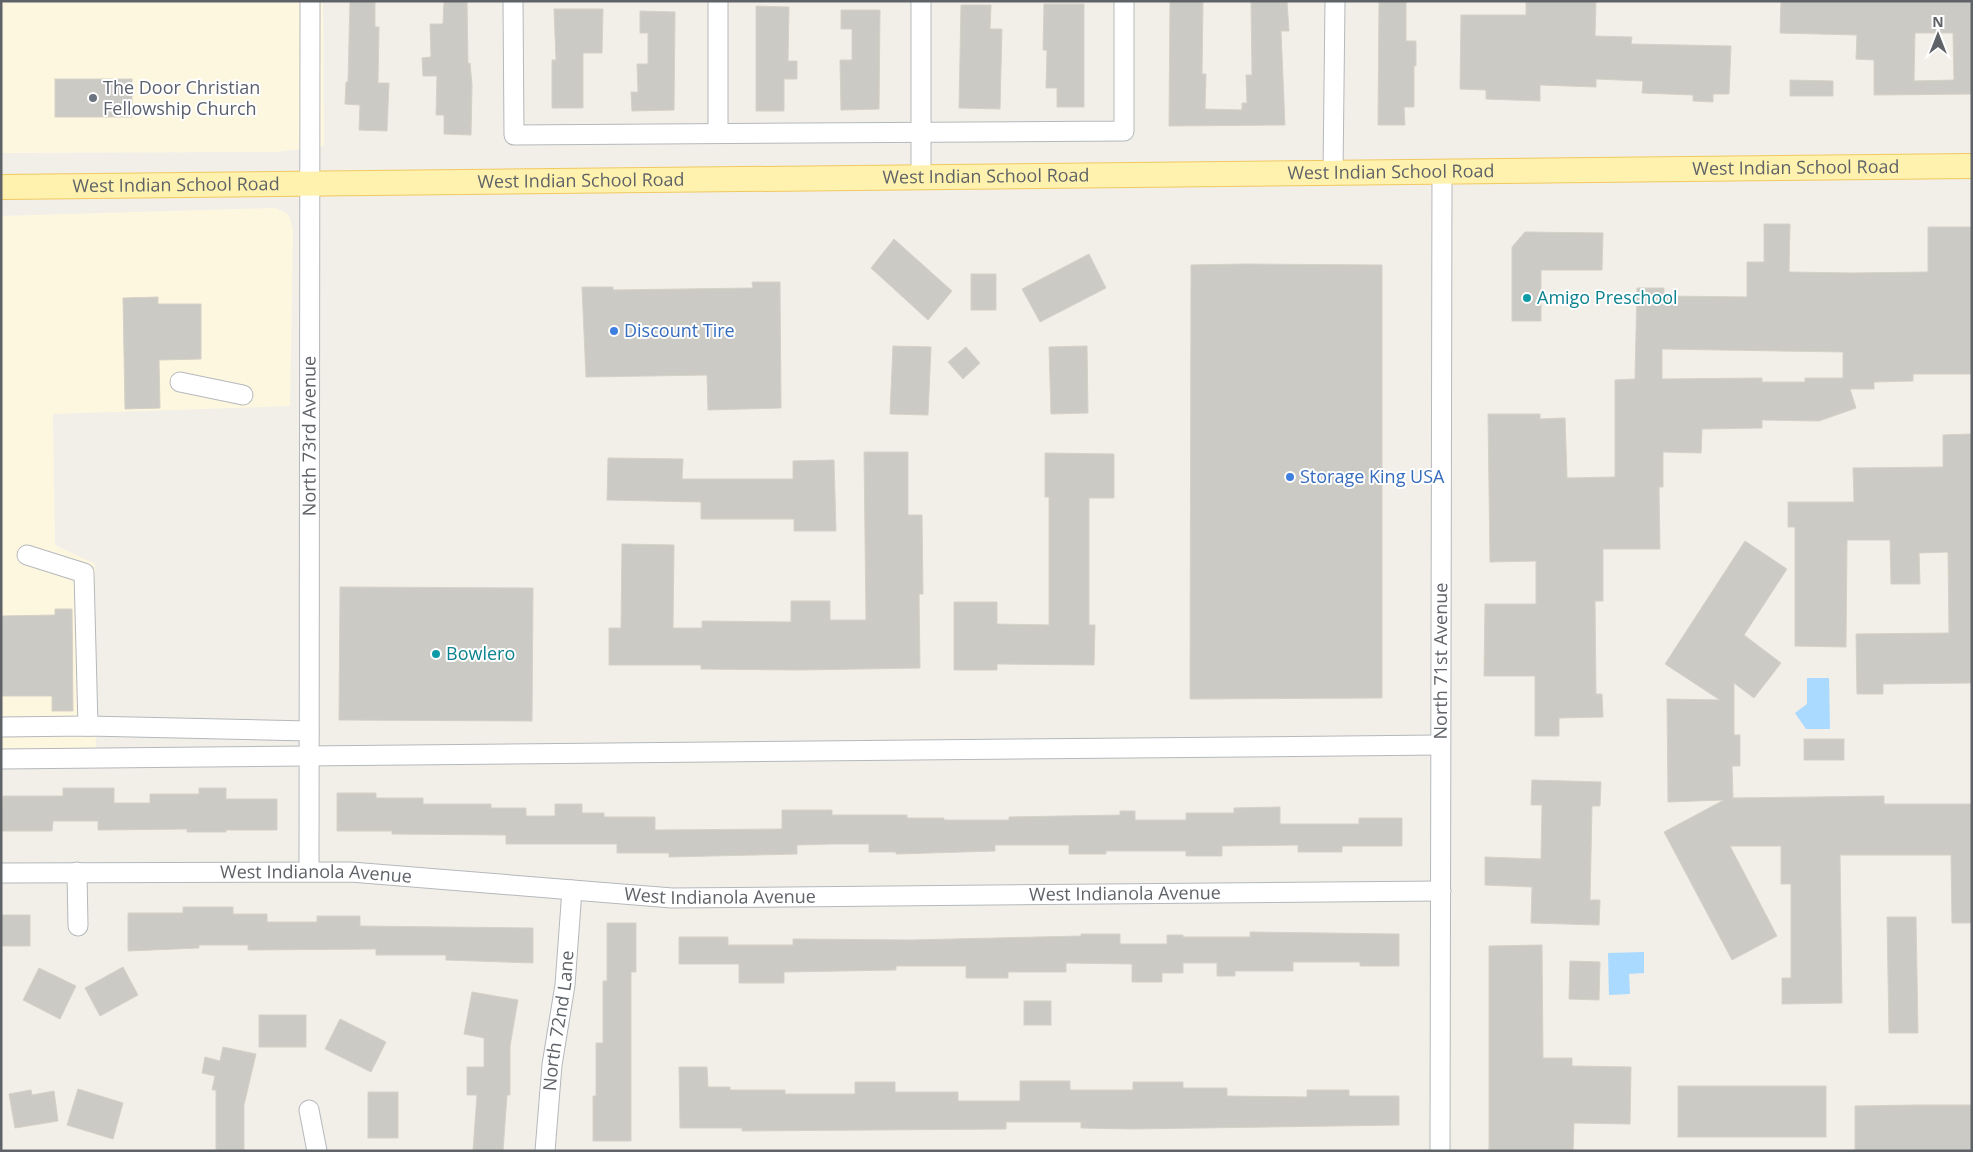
<svg xmlns="http://www.w3.org/2000/svg" width="1973" height="1152" font-family="'Open Sans',sans-serif">
  <style>
    .commercial { fill: #fef7e0 }
    .water { fill: #aadaff }
    .building { fill: #cccac5; stroke: #d6d1c6; fill-rule: evenodd }
    .lines { fill: none; stroke-linecap: round; stroke-linejoin: round }
    .minor-casing { stroke: #b5b8bc; stroke-width: 21 }
    .major-casing { stroke: #f2c960; stroke-width: 26 }
    .minor { stroke: #fff; stroke-width: 19 }
    .major { stroke: #fff2af; stroke-width: 24 }
    .worship-dot { fill: #6b7280; stroke: #fff; stroke-width: 2 }
    .culture-dot { fill: #0f9aa8; stroke: #fff; stroke-width: 2 }
    .shop-dot { fill: #3f7fe0; stroke: #fff; stroke-width: 2 }
    .labels { text-anchor: middle; stroke-width: 4; stroke-linejoin: round; paint-order: stroke }
    .worship-label { font-size: 18px; fill: #5b616d; stroke: #fff; text-anchor: start }
    .street-label { font-size: 18px; fill: #5f6368; stroke: #fff }
    .culture-label { font-size: 18px; fill: #0d838f; stroke: #fff; text-anchor: start }
    .shop-label { font-size: 18px; fill: #366cbe; stroke: #fff; text-anchor: start }
  </style>
  <rect width="100%" height="100%" fill="#f1efe8"/>
  <g class="commercial">
    <path d="M 1,1 L 323,1 L 324,146 L 276,152 L 1,153 Z"/>
    <path d="M 276,208 L 289,215 L 293,229 L 290,406 L 53,414 L 55,545 L 95,564 L 96,753 L 1,756 L 1,216 Z"/>
  </g>
  <g class="water">
    <path d="M 1807,678 L 1829,678 L 1830,729 L 1806,729 L 1795,713 L 1807,704 Z"/>
    <path d="M 1644,952 L 1644,973 L 1629,974 L 1630,994 L 1609,995 L 1608,953 Z"/>
  </g>
  <g class="building">
    <path d="M 350,1 L 375,1 L 375,27 L 379,27 L 378,83 L 389,83 L 387,131 L 359,130 L 360,105 L 345,104 L 346,82 L 348,82 Z"/>
    <path d="M 444,1 L 467,1 L 468,64 L 470,63 L 472,85 L 471,135 L 444,134 L 444,115 L 436,115 L 437,76 L 423,76 L 422,58 L 431,57 L 430,24 L 443,24 Z"/>
    <path d="M 1170,1 L 1203,1 L 1202,74 L 1206,74 L 1205,109 L 1242,110 L 1242,103 L 1247,103 L 1246,75 L 1252,75 L 1251,1 L 1287,1 L 1289,31 L 1281,31 L 1285,125 L 1169,126 Z"/>
    <path d="M 1379,1 L 1406,1 L 1406,41 L 1416,41 L 1416,66 L 1414,66 L 1414,107 L 1404,107 L 1405,125 L 1378,125 Z"/>
    <path d="M 1526,1 L 1596,1 L 1595,36 L 1632,37 L 1631,44 L 1731,46 L 1729,94 L 1713,94 L 1713,102 L 1693,101 L 1693,95 L 1642,93 L 1643,81 L 1596,79 L 1596,87 L 1540,85 L 1540,101 L 1486,99 L 1486,90 L 1460,89 L 1461,15 L 1526,15 Z"/>
    <path d="M 1781,1 L 1972,1 L 1972,94 L 1874,95 L 1874,60 L 1856,59 L 1857,35 L 1780,33 ZM 1915,33 L 1953,33 L 1954,80 L 1914,81 Z"/>
    <path d="M 1044,4 L 1084,4 L 1084,107 L 1057,107 L 1057,88 L 1046,88 L 1047,50 L 1043,50 Z"/>
    <path d="M 961,5 L 991,5 L 990,29 L 1002,29 L 1000,109 L 959,108 Z"/>
    <path d="M 756,6 L 789,7 L 788,61 L 797,61 L 797,79 L 784,79 L 784,111 L 756,111 Z"/>
    <path d="M 554,9 L 603,9 L 602,53 L 583,53 L 583,108 L 552,108 L 552,60 L 556,60 Z"/>
    <path d="M 841,10 L 880,10 L 879,109 L 841,110 L 840,60 L 852,60 L 852,29 L 841,29 Z"/>
    <path d="M 640,11 L 675,12 L 674,110 L 632,111 L 631,92 L 638,92 L 637,64 L 648,64 L 648,33 L 640,33 Z"/>
    <rect x="55" y="79" width="77" height="38"/>
    <path d="M 1790,80 L 1833,81 L 1833,96 L 1790,96 Z"/>
    <path d="M 1764,224 L 1790,224 L 1789,272 L 1853,273 L 1928,272 L 1928,227 L 1972,227 L 1972,374 L 1913,374 L 1913,381 L 1874,382 L 1874,389 L 1850,389 L 1856,408 L 1819,421 L 1762,420 L 1762,428 L 1702,429 L 1701,453 L 1663,452 L 1663,487 L 1659,487 L 1660,549 L 1603,549 L 1603,601 L 1595,601 L 1596,694 L 1602,694 L 1603,717 L 1559,718 L 1559,736 L 1535,736 L 1535,676 L 1484,676 L 1485,604 L 1536,604 L 1536,561 L 1490,562 L 1488,414 L 1540,414 L 1540,419 L 1565,418 L 1567,478 L 1615,477 L 1615,380 L 1635,379 L 1637,288 L 1664,288 L 1664,296 L 1747,297 L 1747,262 L 1764,262 ZM 1662,349 L 1843,352 L 1843,378 L 1805,378 L 1805,382 L 1762,382 L 1762,378 L 1662,379 Z"/>
    <path d="M 1525,232 L 1603,233 L 1602,270 L 1541,270 L 1541,321 L 1512,321 L 1512,247 Z"/>
    <path d="M 894,239 L 952,291 L 928,320 L 871,268 Z"/>
    <path d="M 1089,254 L 1106,288 L 1040,322 L 1022,289 Z"/>
    <path d="M 1243,264 L 1382,265 L 1382,698 L 1190,699 L 1191,265 Z"/>
    <rect x="971" y="274" width="25" height="36"/>
    <path d="M 752,282 L 780,282 L 781,408 L 708,410 L 707,375 L 586,377 L 582,287 L 613,287 L 613,290 L 753,288 Z"/>
    <path d="M 158,297 L 158,304 L 201,304 L 201,359 L 159,360 L 160,408 L 125,409 L 123,298 Z"/>
    <path d="M 893,346 L 931,347 L 928,415 L 890,414 Z"/>
    <path d="M 1087,346 L 1088,413 L 1051,414 L 1049,347 Z"/>
    <path d="M 966,347 L 980,363 L 963,379 L 948,362 Z"/>
    <path d="M 1972,434 L 1972,683 L 1883,684 L 1883,694 L 1857,694 L 1856,634 L 1949,633 L 1948,552 L 1919,553 L 1920,584 L 1891,584 L 1890,540 L 1847,540 L 1846,647 L 1795,646 L 1795,527 L 1788,527 L 1788,502 L 1854,502 L 1853,468 L 1943,467 L 1943,435 Z"/>
    <path d="M 864,452 L 908,452 L 908,515 L 922,515 L 923,594 L 919,594 L 920,668 L 797,670 L 701,669 L 701,665 L 609,665 L 609,628 L 621,628 L 622,544 L 674,545 L 673,628 L 702,628 L 702,621 L 791,622 L 791,601 L 830,601 L 830,620 L 866,620 Z"/>
    <path d="M 1045,453 L 1114,454 L 1114,498 L 1089,498 L 1089,625 L 1095,625 L 1094,665 L 997,664 L 997,670 L 954,670 L 954,602 L 997,602 L 997,624 L 1049,625 L 1049,497 L 1045,497 Z"/>
    <path d="M 608,458 L 683,459 L 682,479 L 793,479 L 793,461 L 834,460 L 836,531 L 794,531 L 794,519 L 701,519 L 701,502 L 607,500 Z"/>
    <path d="M 1745,541 L 1787,569 L 1744,635 L 1781,663 L 1754,698 L 1734,683 L 1734,735 L 1740,735 L 1740,766 L 1732,766 L 1733,798 L 1884,796 L 1884,804 L 1972,804 L 1972,923 L 1952,923 L 1951,855 L 1840,855 L 1842,1003 L 1782,1004 L 1782,978 L 1791,978 L 1791,884 L 1781,884 L 1781,846 L 1730,846 L 1777,936 L 1732,960 L 1664,832 L 1724,800 L 1668,802 L 1667,699 L 1720,700 L 1665,664 Z"/>
    <path d="M 340,587 L 533,588 L 532,721 L 339,720 Z"/>
    <path d="M 55,609 L 72,609 L 73,711 L 52,711 L 52,696 L 1,696 L 1,616 L 55,615 Z"/>
    <rect x="1804" y="739" width="40" height="21"/>
    <path d="M 1532,780 L 1601,782 L 1600,806 L 1592,806 L 1590,900 L 1600,900 L 1599,925 L 1531,923 L 1532,887 L 1485,885 L 1485,857 L 1541,859 L 1542,805 L 1531,805 Z"/>
    <path d="M 63,788 L 114,788 L 114,803 L 150,803 L 150,794 L 199,794 L 199,788 L 226,788 L 226,799 L 277,799 L 277,830 L 226,830 L 226,832 L 187,832 L 187,829 L 98,830 L 98,821 L 53,821 L 52,831 L 2,831 L 3,796 L 63,796 Z"/>
    <path d="M 337,793 L 376,793 L 376,798 L 423,798 L 423,804 L 491,804 L 491,808 L 526,808 L 526,816 L 555,816 L 555,804 L 582,804 L 582,813 L 604,813 L 604,817 L 655,817 L 655,830 L 782,829 L 782,810 L 832,810 L 832,815 L 907,815 L 907,818 L 944,818 L 944,820 L 1009,820 L 1009,817 L 1120,815 L 1120,811 L 1135,811 L 1135,820 L 1186,820 L 1186,813 L 1234,813 L 1234,808 L 1280,807 L 1280,824 L 1359,824 L 1359,818 L 1402,818 L 1402,846 L 1342,846 L 1342,852 L 1298,852 L 1298,845 L 1222,846 L 1222,856 L 1186,856 L 1186,851 L 1106,851 L 1106,854 L 1069,854 L 1069,845 L 995,845 L 995,851 L 896,854 L 896,852 L 869,852 L 869,844 L 832,844 L 797,845 L 797,854 L 669,857 L 669,853 L 617,853 L 617,844 L 506,844 L 506,835 L 392,834 L 392,831 L 337,831 Z"/>
    <path d="M 183,907 L 233,907 L 233,914 L 267,914 L 267,922 L 317,922 L 317,916 L 360,916 L 360,926 L 533,928 L 533,963 L 446,960 L 446,955 L 376,955 L 376,949 L 248,950 L 248,945 L 199,945 L 199,948 L 128,951 L 128,913 L 183,913 Z"/>
    <rect x="1" y="915" width="29" height="31"/>
    <path d="M 1887,917 L 1916,917 L 1918,1033 L 1889,1033 Z"/>
    <path d="M 607,923 L 636,923 L 636,972 L 631,972 L 631,1141 L 593,1141 L 593,1096 L 596,1096 L 596,1043 L 603,1043 L 603,981 L 607,981 Z"/>
    <path d="M 1250,932 L 1399,934 L 1399,966 L 1360,966 L 1360,962 L 1293,962 L 1293,971 L 1235,971 L 1235,976 L 1217,976 L 1217,963 L 1183,963 L 1183,973 L 1162,973 L 1162,982 L 1132,982 L 1132,964 L 1066,963 L 1066,972 L 1008,972 L 1008,978 L 966,978 L 966,966 L 896,966 L 896,970 L 784,972 L 784,983 L 739,983 L 739,964 L 679,964 L 679,937 L 728,937 L 728,945 L 793,945 L 793,939 L 910,940 L 1081,936 L 1081,934 L 1120,934 L 1120,944 L 1167,944 L 1167,935 L 1183,935 L 1183,937 L 1250,937 Z"/>
    <path d="M 1542,945 L 1543,1058 L 1572,1058 L 1572,1066 L 1631,1067 L 1630,1124 L 1574,1123 L 1573,1151 L 1489,1151 L 1489,946 Z"/>
    <path d="M 1570,961 L 1600,962 L 1599,1000 L 1569,999 Z"/>
    <path d="M 123,967 L 138,995 L 100,1016 L 85,988 Z"/>
    <path d="M 39,968 L 76,986 L 60,1019 L 23,1000 Z"/>
    <path d="M 472,992 L 518,1000 L 510,1046 L 510,1095 L 507,1095 L 503,1151 L 473,1151 L 477,1095 L 467,1095 L 467,1067 L 484,1067 L 484,1038 L 464,1034 Z"/>
    <rect x="1024" y="1001" width="27" height="24"/>
    <rect x="259" y="1015" width="47" height="32"/>
    <path d="M 340,1019 L 386,1042 L 371,1072 L 325,1049 Z"/>
    <path d="M 223,1047 L 256,1054 L 244,1105 L 244,1151 L 216,1151 L 216,1090 L 212,1090 L 215,1076 L 202,1073 L 205,1057 L 220,1061 Z"/>
    <path d="M 679,1067 L 707,1067 L 708,1087 L 730,1087 L 730,1090 L 785,1090 L 785,1094 L 855,1094 L 855,1082 L 895,1082 L 895,1092 L 958,1092 L 958,1101 L 1020,1101 L 1020,1081 L 1070,1081 L 1070,1090 L 1133,1090 L 1133,1082 L 1183,1082 L 1183,1088 L 1227,1088 L 1227,1096 L 1307,1097 L 1307,1090 L 1349,1090 L 1349,1096 L 1399,1096 L 1399,1125 L 1133,1129 L 1081,1128 L 1081,1122 L 1006,1122 L 1006,1129 L 742,1131 L 742,1128 L 680,1128 Z"/>
    <rect x="1678" y="1086" width="148" height="51"/>
    <path d="M 78,1089 L 123,1103 L 113,1139 L 67,1125 Z"/>
    <path d="M 31,1090 L 32,1095 L 54,1091 L 58,1121 L 15,1128 L 9,1094 Z"/>
    <rect x="368" y="1092" width="30" height="46"/>
    <path d="M 1918,1105 L 1972,1105 L 1972,1151 L 1855,1151 L 1855,1106 Z"/>
  </g>
  <g class="lines">
    <defs>
      <g id="minor">
        <path d="M 513,1 L 514,135 L 1124,131 L 1124,1"/>
        <path d="M 718,1 L 718,133"/>
        <path d="M 921,1 L 921,176"/>
        <path d="M 1333,173 L 1335,1"/>
        <path d="M 180,382 L 243,395"/>
        <path d="M 27,555 L 84,573 L 88,726"/>
        <path d="M 1,727 L 88,726 L 309,731"/>
        <path d="M 1,759 L 1439,745"/>
        <path id="s1" d="M 309,871 L 310,1"/>
        <path d="M 77,872 L 78,926"/>
        <path id="s2" d="M 1,873 L 351,872 L 672,898 L 1441,891"/>
        <path d="M 309,1110 L 317,1151"/>
        <path id="s3" d="M 545,1151 L 552,1065 L 565,985 L 572,890"/>
        <path id="s4" d="M 1440,1151 L 1442,172"/>
      </g>
      <g id="major">
        <path id="s5" d="M 1,187 L 1972,166"/>
      </g>
    </defs>
    <use href="#minor" class="minor-casing"/>
    <use href="#major" class="major-casing"/>
    <use href="#minor" class="minor"/>
    <use href="#major" class="major"/>
  </g>
  <circle class="worship-dot" cx="93" cy="98" r="5"/>
  <g class="culture-dot">
    <circle cx="1527" cy="298" r="5"/>
    <circle cx="436" cy="654" r="5"/>
  </g>
  <g class="shop-dot">
    <circle cx="614" cy="331" r="5"/>
    <circle cx="1290" cy="477" r="5"/>
  </g>
  <g class="labels">
    <g class="worship-label">
      <text x="103" y="94">The Door Christian<tspan x="103" dy="21">Fellowship Church</tspan></text>
    </g>
    <g class="street-label">
      <text dy="6" stroke="none"><textPath href="#s5" startOffset="1795">West Indian School Road</textPath></text>
      <text dy="6" stroke="none"><textPath href="#s5" startOffset="1390">West Indian School Road</textPath></text>
      <text dy="6" stroke="none"><textPath href="#s5" startOffset="985">West Indian School Road</textPath></text>
      <text dy="6" stroke="none"><textPath href="#s5" startOffset="580">West Indian School Road</textPath></text>
      <text dy="6" stroke="none"><textPath href="#s5" startOffset="175">West Indian School Road</textPath></text>
      <text dy="6" stroke="none"><textPath href="#s1" startOffset="435">North 73rd Avenue</textPath></text>
      <text dy="6" stroke="none"><textPath href="#s4" startOffset="490">North 71st Avenue</textPath></text>
      <text dy="6" stroke="none"><textPath href="#s2" startOffset="315">West Indianola Avenue</textPath></text>
      <text dy="6" stroke="none"><textPath href="#s2" startOffset="1125">West Indianola Avenue</textPath></text>
      <text dy="6" stroke="none"><textPath href="#s2" startOffset="720">West Indianola Avenue</textPath></text>
      <text dy="6" stroke="none"><textPath href="#s3" startOffset="131">North 72nd Lane</textPath></text>
    </g>
    <g class="culture-label">
      <text x="1537" y="304">Amigo Preschool</text>
      <text x="446" y="660">Bowlero</text>
    </g>
    <g class="shop-label">
      <text x="624" y="337">Discount Tire</text>
      <text x="1300" y="483">Storage King USA</text>
    </g>
  </g>
  <rect width="1973" height="1152" fill="none" stroke="#5f6368" stroke-width="5"/>
  <g transform="translate(1938 35)" stroke="#ffffff" stroke-width="4" paint-order="stroke">
  <path d="M0-4L9 19L0 12L-9 19Z" fill="#5f6368"/>
  <text y="-8" font-size="14" font-weight="bold" text-anchor="middle" fill="#5f6368">N</text>
  </g>
</svg>
